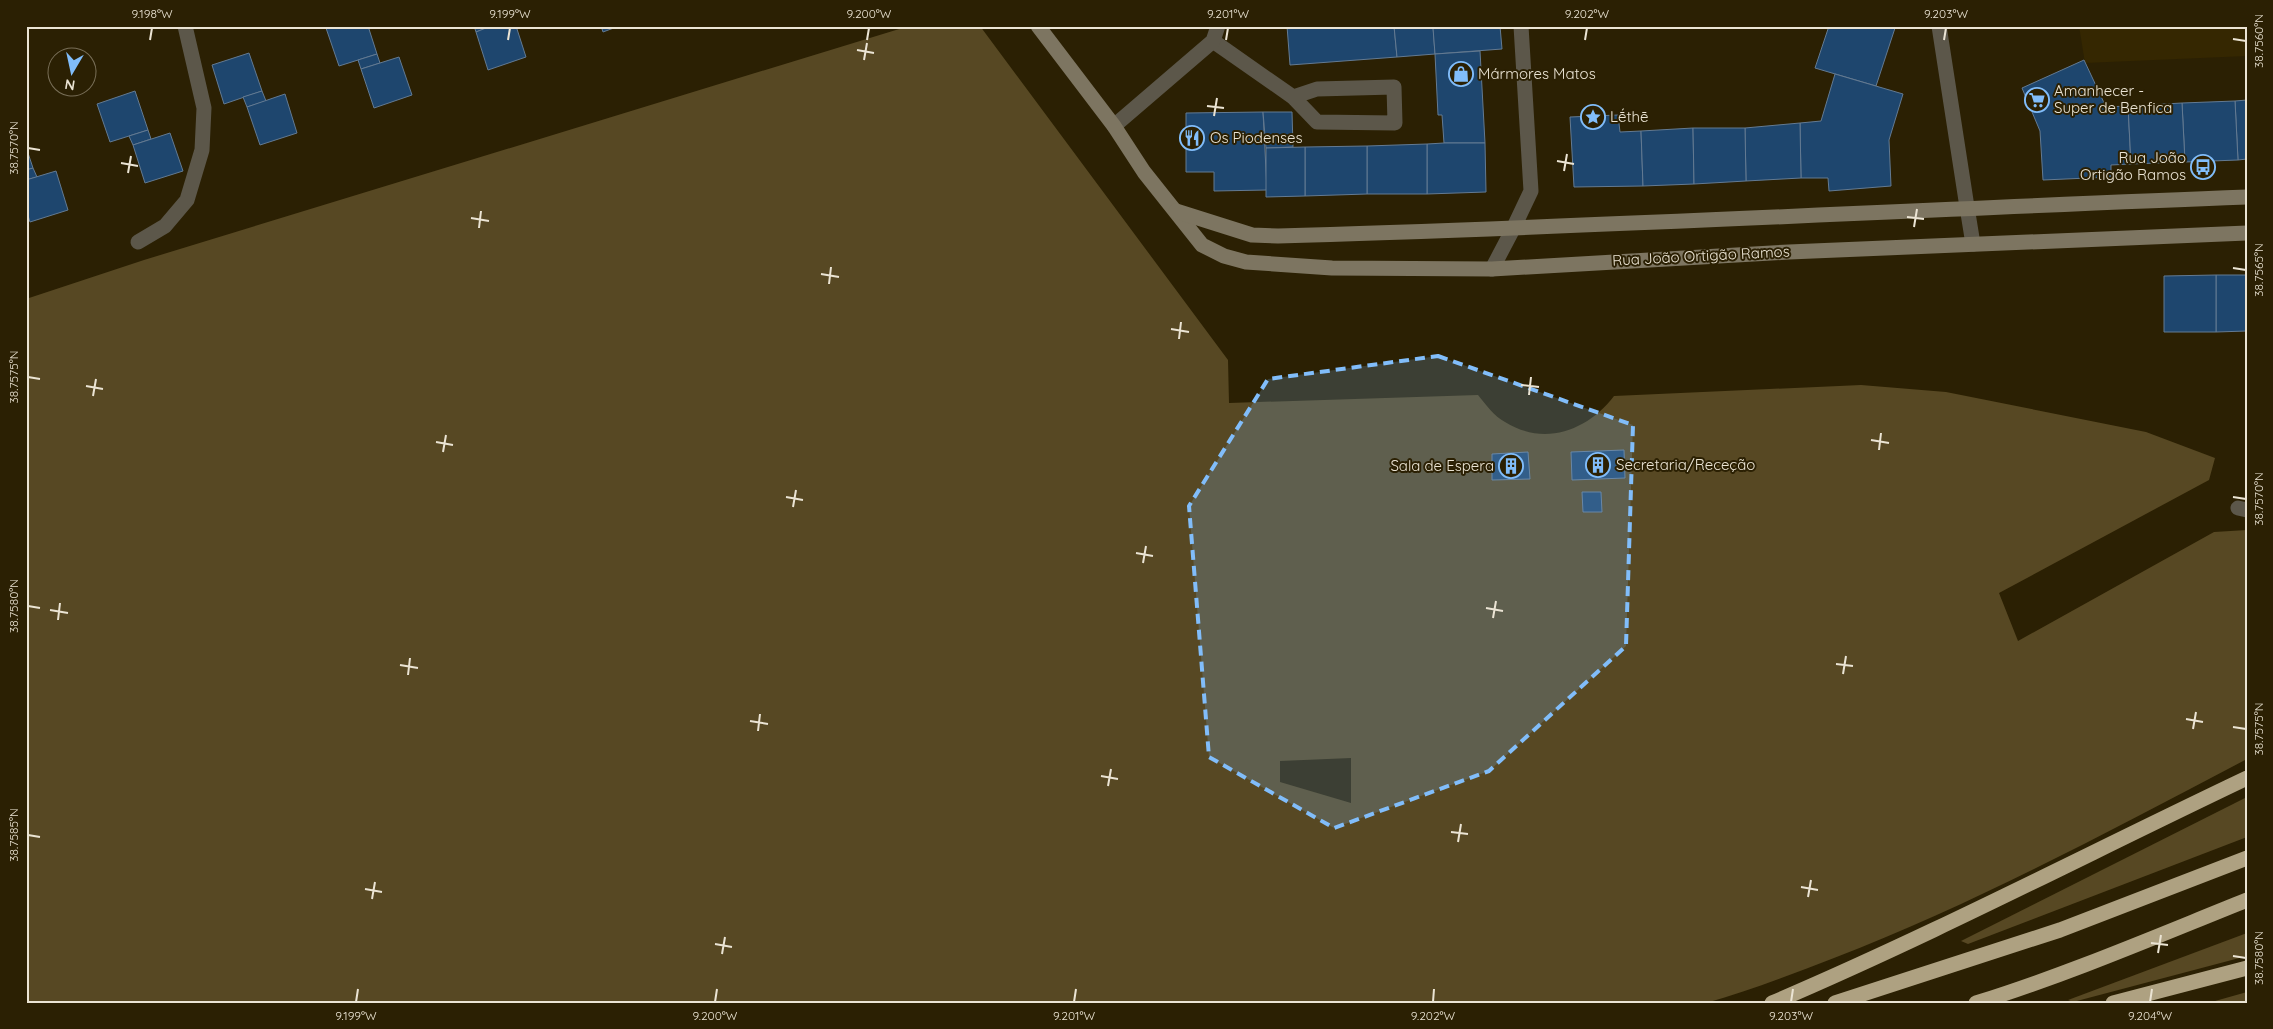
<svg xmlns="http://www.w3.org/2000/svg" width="2273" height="1029" font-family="Quicksand,sans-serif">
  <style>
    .built { fill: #352701 }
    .green { fill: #574823; fill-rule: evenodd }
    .building { fill: #1e466e; stroke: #637a92 }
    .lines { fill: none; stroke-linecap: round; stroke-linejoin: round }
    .lane { stroke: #5c574a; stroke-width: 15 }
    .street { stroke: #5c574a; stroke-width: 15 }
    .secondary { stroke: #7d7561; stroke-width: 15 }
    .highway { stroke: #aea181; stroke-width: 15 }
    .marked { fill: #81bdfa; fill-opacity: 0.2; stroke: #81bdfa; stroke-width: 4; stroke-dasharray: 10 6; stroke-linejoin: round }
    .ticks { fill: none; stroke: #ebe4d4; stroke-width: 2 }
    .labels { text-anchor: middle; stroke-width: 4; stroke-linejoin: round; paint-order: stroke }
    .poi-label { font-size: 15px; fill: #ebe4d4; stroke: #2b2003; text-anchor: start }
    .street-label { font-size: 15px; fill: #ebe4d4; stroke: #2b2003 }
    .neatline { fill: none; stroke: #ebe4d4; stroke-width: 2 }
    .ticks-label { font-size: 12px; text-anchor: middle; fill: #ebe4d4 }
  </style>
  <rect width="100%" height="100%" fill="#2b2003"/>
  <path class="built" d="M 2079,26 L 2247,26 L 2247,56 L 2085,63 Z"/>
  <g class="green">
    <path d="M 909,26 L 980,26 L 1228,360 L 1229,403 L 1478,395 C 1486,405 1494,416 1505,422 C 1545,447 1588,430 1614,396 L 1861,385 L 1946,392 L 2146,432 L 2215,458 L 2209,480 L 1999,593 L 2018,641 L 2214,532 L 2247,530 L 2247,759 C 2111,830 1977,903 1834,958 C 1792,974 1749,991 1706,1003 L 26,1003 L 26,299 L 144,260 ZM 1351,758 L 1351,803 L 1280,782 L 1280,761 Z"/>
    <path d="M 2247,797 L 2247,837 L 1968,944 L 1961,941 Z"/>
    <path d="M 2247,933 L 2247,956 L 2073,1002 L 2068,1000 Z"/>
    <path d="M 2247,992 L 2247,1003 L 2208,1003 Z"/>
  </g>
  <g class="building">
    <path d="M 331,26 L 368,26 L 377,54 L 339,66 L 326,28 Z"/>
    <path d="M 474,26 L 491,26 L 476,32 Z"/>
    <path d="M 491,26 L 516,26 L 526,57 L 488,70 L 476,32 Z"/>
    <path d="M 601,26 L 619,26 L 603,32 Z"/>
    <path d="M 1287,26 L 1394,26 L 1397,57 L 1290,65 Z"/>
    <path d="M 1394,26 L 1433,26 L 1435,54 L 1397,57 Z"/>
    <path d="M 1449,26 L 1500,26 L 1502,49 L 1435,54 L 1433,28 Z"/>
    <path d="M 1829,26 L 1887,26 L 1895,28 L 1876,86 L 1815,68 Z"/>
    <path d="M 1480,51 L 1485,143 L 1444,143 L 1442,115 L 1438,115 L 1435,54 Z"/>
    <path d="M 249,53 L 262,91 L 224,104 L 212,65 Z"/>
    <path d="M 377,54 L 380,63 L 361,69 L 358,60 Z"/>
    <path d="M 399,57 L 412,95 L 374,108 L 361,69 Z"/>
    <path d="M 2084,60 L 2106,107 L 2128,106 L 2131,164 L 2111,165 L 2111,177 L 2043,180 L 2040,131 L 2022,88 Z"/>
    <path d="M 1835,74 L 1903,94 L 1889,140 L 1891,186 L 1829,191 L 1828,178 L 1801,178 L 1800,123 L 1821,121 Z"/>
    <path d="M 135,91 L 148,130 L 110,142 L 97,104 Z"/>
    <path d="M 262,91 L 266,101 L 247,107 L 243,97 Z"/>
    <path d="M 285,94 L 297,133 L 260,145 L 247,107 Z"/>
    <path d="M 2247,100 L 2247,159 L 2238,160 L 2235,101 Z"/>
    <path d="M 2235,101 L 2238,160 L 2185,162 L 2182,103 Z"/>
    <path d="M 2182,103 L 2185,162 L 2131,164 L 2128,106 Z"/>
    <path d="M 1263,112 L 1267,190 L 1214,191 L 1214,172 L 1186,172 L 1186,113 Z"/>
    <path d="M 1263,112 L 1292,112 L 1293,147 L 1266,148 Z"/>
    <path d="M 1618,115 L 1620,132 L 1641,131 L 1643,186 L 1574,187 L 1570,117 Z"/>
    <path d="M 1800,123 L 1801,178 L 1746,181 L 1745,128 Z"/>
    <path d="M 1693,128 L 1694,184 L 1643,186 L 1641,131 Z"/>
    <path d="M 1693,128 L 1745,128 L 1746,181 L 1694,184 Z"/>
    <path d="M 148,130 L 151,139 L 133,145 L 129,136 Z"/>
    <path d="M 170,133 L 183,171 L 145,183 L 133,145 Z"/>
    <path d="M 1444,143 L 1485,143 L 1486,192 L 1427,194 L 1427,144 Z"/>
    <path d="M 1427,144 L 1427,194 L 1367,194 L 1367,146 Z"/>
    <path d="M 1367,146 L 1367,194 L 1305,196 L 1305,147 Z"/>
    <path d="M 26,147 L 33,168 L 26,170 Z"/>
    <path d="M 1305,147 L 1305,196 L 1266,197 L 1266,148 Z"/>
    <path d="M 33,168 L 37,177 L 26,180 L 26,170 Z"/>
    <path d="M 56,171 L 68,210 L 30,222 L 26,209 L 26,180 Z"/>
    <path d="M 2216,275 L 2247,275 L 2247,331 L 2216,332 Z"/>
    <path d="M 2216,275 L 2216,332 L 2164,332 L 2164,276 Z"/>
    <path d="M 1624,450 L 1625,478 L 1572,480 L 1571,452 Z"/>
    <path d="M 1528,452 L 1530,479 L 1492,480 L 1492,454 Z"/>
    <path d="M 1582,492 L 1601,492 L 1602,512 L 1583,512 Z"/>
  </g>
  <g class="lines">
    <g class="lane">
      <path d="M 1967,207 L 1973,244"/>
      <path d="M 138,242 L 165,226 L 187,200 L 202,150 L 204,108 L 185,26"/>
      <path d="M 1492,269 L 1513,229"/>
    </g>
    <g class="street">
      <path d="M 1939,26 L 1967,207"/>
      <path d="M 1213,41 L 1293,97 L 1317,122 L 1395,123 L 1394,87 L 1317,89 L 1293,97"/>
      <path d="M 1114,126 L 1213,41 L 1218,26"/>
      <path d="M 1513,229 L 1531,191 L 1521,26"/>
      <path d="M 2238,508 L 2247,510"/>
    </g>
    <g class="secondary">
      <path d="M 1038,26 L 1114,126 L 1144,172 L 1202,245 L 1224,256 L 1246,262 L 1332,268 L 1492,269 L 1789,252 L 2247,233"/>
      <path d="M 1176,211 L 1252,235 L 1278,236 C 1601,227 1924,209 2247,197"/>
    </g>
    <g class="highway">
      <path d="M 1772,1003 C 1934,934 2089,853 2247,778"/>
      <path d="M 1835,1003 L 2060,930 L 2247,858"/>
      <path d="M 1976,1003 C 2069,974 2157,936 2247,900"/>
      <path d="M 2113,1003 L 2247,968"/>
    </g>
  </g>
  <path class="marked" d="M 1438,356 L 1633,425 L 1626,646 L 1489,771 L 1334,828 L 1209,757 L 1189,506 L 1268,379 Z"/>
  <path class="ticks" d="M 2233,39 L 2246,41M 150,40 L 152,28M 508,40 L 510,28M 867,40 L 869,28M 1226,40 L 1228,28M 1585,40 L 1587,28M 1944,40 L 1946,28M 857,50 L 874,53M 864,60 L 867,43M 1207,106 L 1224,108M 1214,116 L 1217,98M 28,148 L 40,150M 1557,161 L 1574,164M 121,163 L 138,166M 1564,171 L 1567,154M 128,173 L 131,156M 1907,217 L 1924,219M 471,218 L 489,221M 1914,227 L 1917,209M 479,228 L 481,211M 2233,268 L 2246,270M 821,274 L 839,277M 829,284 L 831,267M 1171,329 L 1189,332M 1179,339 L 1181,322M 28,377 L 40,379M 1521,385 L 1539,387M 86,386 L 103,389M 1529,395 L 1531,377M 93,396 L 96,379M 1871,440 L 1889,443M 436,442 L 453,445M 1879,450 L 1881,433M 443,452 L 446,435M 786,497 L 803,500M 2233,497 L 2246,499M 793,507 L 796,490M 1136,553 L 1153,556M 1143,563 L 1146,546M 28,606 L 40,608M 1486,608 L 1503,611M 50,610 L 68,613M 1493,618 L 1496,601M 58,620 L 60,603M 1836,664 L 1853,666M 400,665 L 418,668M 1843,674 L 1846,656M 408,675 L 410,658M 2186,719 L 2203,722M 750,721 L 768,724M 2233,727 L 2246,729M 2193,729 L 2196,712M 758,731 L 760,714M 1101,776 L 1118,779M 1108,786 L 1111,769M 1451,832 L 1468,834M 28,835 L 40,837M 1458,842 L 1461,824M 1801,887 L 1818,890M 365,889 L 382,892M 1808,897 L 1811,880M 372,899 L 375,882M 2151,943 L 2168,945M 715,944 L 732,947M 2158,953 L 2161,935M 722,954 L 725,937M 2233,956 L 2246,958M 356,1002 L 358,989M 715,1002 L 717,989M 1074,1002 L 1076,989M 1433,1002 L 1434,989M 1791,1002 L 1793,989M 2150,1002 L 2152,989"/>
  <defs>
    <symbol id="shop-ring" viewBox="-11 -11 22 22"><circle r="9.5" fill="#2b2003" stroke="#81bdfa" stroke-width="1.5"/><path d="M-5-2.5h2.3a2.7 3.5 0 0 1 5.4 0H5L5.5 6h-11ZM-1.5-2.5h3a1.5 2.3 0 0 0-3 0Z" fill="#81bdfa"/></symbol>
    <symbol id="supermarket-ring" viewBox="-11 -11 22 22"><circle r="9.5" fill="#2b2003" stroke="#81bdfa" stroke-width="1.5"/><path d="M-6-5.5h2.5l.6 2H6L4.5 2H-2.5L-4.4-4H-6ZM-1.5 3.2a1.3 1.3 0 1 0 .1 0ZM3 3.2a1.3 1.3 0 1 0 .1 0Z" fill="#81bdfa"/></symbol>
    <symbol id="sight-ring" viewBox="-11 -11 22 22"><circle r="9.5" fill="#2b2003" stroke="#81bdfa" stroke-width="1.5"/><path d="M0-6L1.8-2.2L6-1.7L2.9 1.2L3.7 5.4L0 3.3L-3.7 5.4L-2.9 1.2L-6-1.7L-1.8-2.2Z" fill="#81bdfa"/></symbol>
    <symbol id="restaurant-ring" viewBox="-11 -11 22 22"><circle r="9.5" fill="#2b2003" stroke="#81bdfa" stroke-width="1.5"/><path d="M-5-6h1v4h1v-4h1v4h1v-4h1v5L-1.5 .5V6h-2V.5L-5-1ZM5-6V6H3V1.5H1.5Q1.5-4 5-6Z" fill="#81bdfa"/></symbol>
    <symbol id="bus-ring" viewBox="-11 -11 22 22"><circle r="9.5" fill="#2b2003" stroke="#81bdfa" stroke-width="1.5"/><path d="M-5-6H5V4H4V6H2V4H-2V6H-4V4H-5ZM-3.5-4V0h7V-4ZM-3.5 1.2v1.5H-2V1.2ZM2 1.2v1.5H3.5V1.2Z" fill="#81bdfa"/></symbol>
    <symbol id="building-ring" viewBox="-11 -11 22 22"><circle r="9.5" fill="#2b2003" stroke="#81bdfa" stroke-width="1.5"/><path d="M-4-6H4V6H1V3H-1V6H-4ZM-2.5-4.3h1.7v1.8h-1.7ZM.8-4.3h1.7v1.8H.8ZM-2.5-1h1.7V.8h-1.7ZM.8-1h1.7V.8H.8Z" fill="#81bdfa"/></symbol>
  </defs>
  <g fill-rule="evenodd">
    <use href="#shop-ring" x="1447" y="60" width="28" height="28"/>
    <use href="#supermarket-ring" x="2023" y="86" width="28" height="28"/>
    <use href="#sight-ring" x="1579" y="103" width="28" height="28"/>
    <use href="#restaurant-ring" x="1178" y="124" width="28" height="28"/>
    <use href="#bus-ring" x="2189" y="153" width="28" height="28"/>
    <use href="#building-ring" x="1584" y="451" width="28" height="28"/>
    <use href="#building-ring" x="1497" y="452" width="28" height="28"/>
  </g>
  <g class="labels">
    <g class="poi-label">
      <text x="1478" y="79">Mármores Matos</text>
      <text x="2054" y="96">Amanhecer -<tspan x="2054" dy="17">Super de Benfica</tspan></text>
      <text x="1610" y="122">Lḗthē</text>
      <text x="1210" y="143">Os Piodenses</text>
      <text x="2186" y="163" text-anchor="end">Rua João<tspan x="2186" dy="17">Ortigão Ramos</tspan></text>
      <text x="1616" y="470">Secretaria/Receção</text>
      <text x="1494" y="471" text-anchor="end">Sala de Espera</text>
    </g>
    <g class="street-label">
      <text transform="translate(1701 256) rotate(-3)" y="5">Rua João Ortigão Ramos</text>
    </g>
  </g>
  <rect width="2273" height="1029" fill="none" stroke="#2b2003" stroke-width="55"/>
  <g transform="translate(72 72) rotate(189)"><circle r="24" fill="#2b2003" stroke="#786e57"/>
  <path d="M0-4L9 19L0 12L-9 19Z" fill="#81bdfa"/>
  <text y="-8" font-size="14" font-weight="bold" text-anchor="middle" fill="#ebe4d4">N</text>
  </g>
  <rect x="28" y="28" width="2218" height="974" class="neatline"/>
  <g class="ticks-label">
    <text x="152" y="18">9.198°W</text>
    <text x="510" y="18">9.199°W</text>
    <text x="869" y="18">9.200°W</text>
    <text x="1228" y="18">9.201°W</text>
    <text x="1587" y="18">9.202°W</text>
    <text x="1946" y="18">9.203°W</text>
    <text transform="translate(2259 41) rotate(-90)" y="4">38.7560°N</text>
    <text transform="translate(14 148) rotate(-90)" y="4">38.7570°N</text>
    <text transform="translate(2259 270) rotate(-90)" y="4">38.7565°N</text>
    <text transform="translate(14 377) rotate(-90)" y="4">38.7575°N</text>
    <text transform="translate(2259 499) rotate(-90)" y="4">38.7570°N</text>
    <text transform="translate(14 606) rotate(-90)" y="4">38.7580°N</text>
    <text transform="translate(2259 729) rotate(-90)" y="4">38.7575°N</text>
    <text transform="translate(14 835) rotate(-90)" y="4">38.7585°N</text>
    <text transform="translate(2259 958) rotate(-90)" y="4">38.7580°N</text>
    <text x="356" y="1020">9.199°W</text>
    <text x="715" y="1020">9.200°W</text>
    <text x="1074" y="1020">9.201°W</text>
    <text x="1433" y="1020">9.202°W</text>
    <text x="1791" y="1020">9.203°W</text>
    <text x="2150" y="1020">9.204°W</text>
  </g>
</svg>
